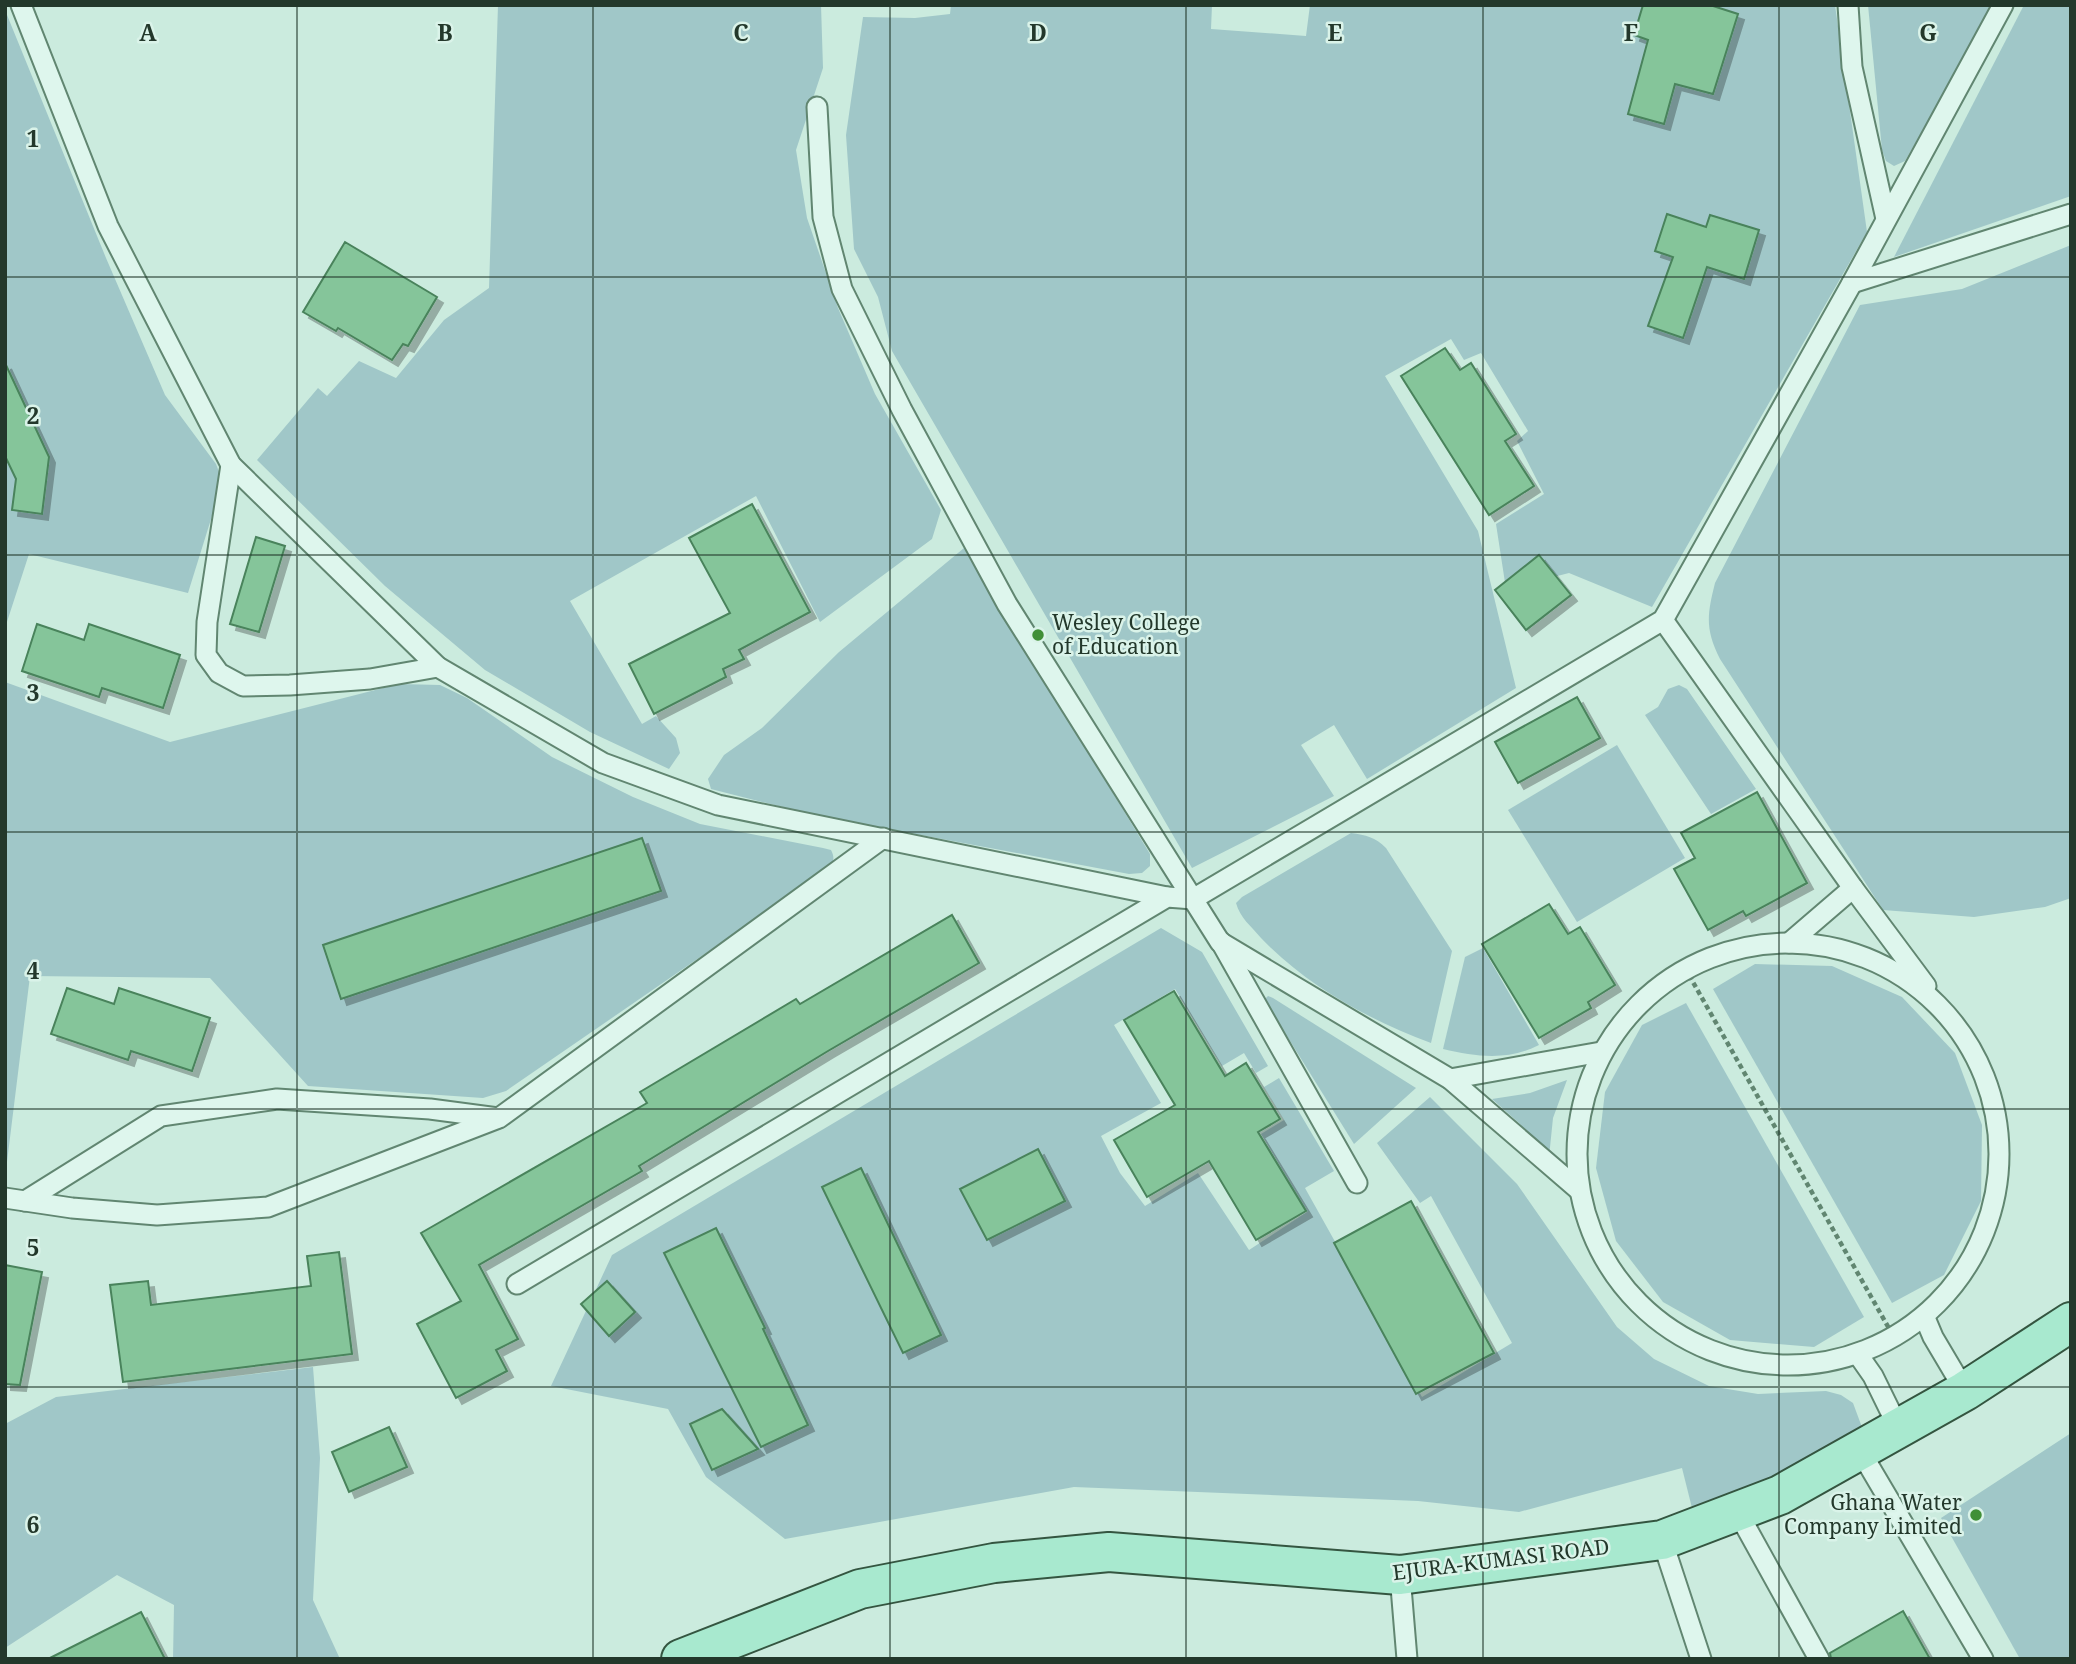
<svg xmlns="http://www.w3.org/2000/svg" width="2076" height="1664" font-family="'Noto Serif',serif">
  <style>
    .green { fill: #a0c7c8 }
    .building { fill: #85c59a; stroke: #49835b; stroke-width: 2; filter: url(#shadow) }
    .lines { fill: none; stroke-linecap: round; stroke-linejoin: round }
    .lane-casing { stroke: #618671; stroke-width: 23 }
    .primary-casing { stroke: #345540; stroke-width: 42 }
    .path { stroke: #618671; stroke-width: 4.5; stroke-dasharray: 5 3.5; stroke-linecap: butt }
    .lane { stroke: #def6ed; stroke-width: 19 }
    .primary { stroke: #a8e9cf; stroke-width: 38 }
    .grid { fill: none; stroke: #23382b; stroke-width: 2; stroke-opacity: 0.55 }
    .poi-dot { fill: #408f37; stroke: #daf3e9; stroke-width: 2.5 }
    .labels { text-anchor: middle; stroke-width: 5; stroke-linejoin: round; paint-order: stroke }
    .poi-label { font-size: 21px; fill: #23382b; stroke: #daf3e9; text-anchor: start }
    .street-label { font-size: 21px; fill: #23382b; stroke: #daf3e9 }
    .grid-label { font-size: 23px; text-anchor: middle; font-weight: bold; fill: #23382b; stroke: #daf3e9; stroke-width: 5; stroke-linejoin: round; paint-order: stroke }
  </style>
  <defs>
    <filter id="shadow"><feDropShadow dx="6" dy="6" stdDeviation="0" flood-color="#0004"/></filter>
  </defs>
  <rect width="100%" height="100%" fill="#cbebde"/>
  <g class="green">
    <path d="M 498,5 L 821,5 L 823,68 L 796,150 L 807,218 L 838,308 L 875,394 L 941,510 L 932,539 L 820,622 L 756,496 L 570,601 L 642,724 L 656,716 L 676,738 L 680,753 L 669,769 L 590,732 L 485,670 L 385,586 L 257,460 L 318,388 L 327,396 L 359,361 L 396,378 L 444,320 L 489,288 Z"/>
    <path d="M 951,5 L 1212,5 L 1211,29 L 1306,36 L 1310,5 L 1835,5 L 1867,232 L 1652,607 L 1569,573 L 1506,589 L 1496,524 L 1544,494 L 1517,441 L 1528,431 L 1481,353 L 1464,360 L 1451,339 L 1385,376 L 1478,531 L 1516,688 L 1367,779 L 1334,725 L 1301,745 L 1334,796 L 1192,868 L 892,351 L 878,297 L 854,249 L 846,135 L 863,17 L 915,18 L 950,14 Z"/>
    <path d="M 1868,5 L 1994,5 L 1905,161 L 1894,166 L 1886,161 L 1882,150 Z"/>
    <path d="M 2024,5 L 2071,5 L 2071,196 L 1894,257 Z"/>
    <path d="M 5,10 L 106,258 L 165,395 L 216,464 L 221,477 L 221,487 L 188,593 L 29,554 L 5,628 Z"/>
    <path d="M 2071,245 L 2071,898 L 2045,907 L 1974,917 L 1883,910 L 1720,659 C 1705,629 1707,615 1715,583 L 1860,305 L 1962,289 Z"/>
    <path d="M 964,548 L 1150,854 L 1150,866 L 1142,873 L 1129,874 L 814,815 L 711,789 L 708,779 L 724,755 L 762,728 L 839,652 Z"/>
    <path d="M 5,682 L 170,742 L 399,684 L 440,685 L 467,698 L 552,757 L 633,797 L 700,824 L 823,848 L 831,850 C 835,858 834,862 828,869 L 506,1091 L 483,1098 L 308,1086 L 210,978 L 30,976 L 5,1178 Z"/>
    <path d="M 1679,685 L 1687,689 L 1756,789 L 1711,814 L 1645,715 L 1658,707 L 1668,689 Z"/>
    <path d="M 1617,745 L 1685,858 L 1577,922 L 1508,810 Z"/>
    <path d="M 1351,833 C 1366,835 1375,837 1386,848 L 1452,951 L 1431,1043 C 1369,1020 1307,986 1261,938 C 1251,926 1240,918 1236,903 L 1242,897 Z"/>
    <path d="M 1161,928 L 1202,952 L 1268,1066 L 1256,1073 L 1244,1053 L 1222,1066 L 1175,989 L 1114,1025 L 1161,1103 L 1101,1136 L 1120,1173 L 1145,1206 L 1198,1173 L 1249,1250 L 1307,1212 L 1261,1134 L 1284,1120 L 1264,1087 L 1279,1078 L 1334,1171 L 1305,1188 L 1422,1397 L 1512,1343 L 1431,1196 L 1420,1203 L 1377,1143 L 1430,1097 L 1517,1184 L 1617,1327 L 1654,1359 L 1709,1386 L 1758,1394 L 1826,1391 L 1841,1395 L 1853,1403 L 1863,1430 L 1796,1472 L 1692,1508 L 1682,1468 L 1519,1512 L 1418,1501 L 1074,1487 L 785,1539 L 706,1477 L 668,1409 L 551,1386 L 612,1255 Z"/>
    <path d="M 1483,948 L 1539,1045 C 1508,1061 1477,1057 1443,1049 L 1465,957 Z"/>
    <path d="M 1755,964 L 1832,966 L 1902,997 L 1955,1053 L 1982,1125 L 1981,1201 L 1944,1275 L 1892,1303 L 1713,989 Z"/>
    <path d="M 1268,996 L 1273,998 L 1416,1088 L 1354,1144 L 1267,1004 L 1265,999 Z"/>
    <path d="M 1686,1003 L 1864,1317 L 1814,1347 L 1730,1340 L 1663,1302 L 1616,1241 L 1596,1168 L 1605,1092 L 1642,1025 Z"/>
    <path d="M 1567,1080 L 1553,1118 L 1549,1157 L 1519,1123 L 1492,1099 L 1530,1093 Z"/>
    <path d="M 313,1367 L 320,1458 L 313,1600 L 340,1659 L 173,1659 L 174,1605 L 117,1575 L 5,1648 L 5,1424 L 56,1397 Z"/>
    <path d="M 2071,1433 L 2071,1659 L 2020,1659 L 1941,1518 Z"/>
  </g>
  <g class="building">
    <path d="M 1643,5 L 1710,5 L 1738,14 L 1713,94 L 1675,84 L 1664,124 L 1628,114 L 1648,40 L 1634,35 Z"/>
    <path d="M 1667,214 L 1706,227 L 1710,215 L 1759,230 L 1744,279 L 1707,267 L 1683,338 L 1648,326 L 1673,257 L 1655,251 Z"/>
    <path d="M 345,242 L 437,297 L 408,346 L 403,344 L 392,360 L 338,328 L 336,331 L 303,312 Z"/>
    <path d="M 1445,348 L 1460,370 L 1471,363 L 1516,434 L 1505,441 L 1534,486 L 1489,515 L 1401,376 Z"/>
    <path d="M 5,363 L 49,457 L 42,514 L 12,510 L 16,479 L 5,456 Z"/>
    <path d="M 752,504 L 810,612 L 739,650 L 744,659 L 723,669 L 726,677 L 654,714 L 629,664 L 730,613 L 689,538 Z"/>
    <path d="M 256,537 L 285,546 L 259,632 L 230,624 Z"/>
    <path d="M 1539,555 L 1571,595 L 1526,630 L 1495,590 Z"/>
    <path d="M 37,624 L 84,640 L 89,624 L 180,655 L 163,708 L 102,688 L 99,697 L 22,671 Z"/>
    <path d="M 1577,697 L 1600,738 L 1518,783 L 1495,742 Z"/>
    <path d="M 1757,792 L 1807,883 L 1746,916 L 1743,911 L 1708,930 L 1674,869 L 1695,858 L 1681,833 Z"/>
    <path d="M 642,838 L 661,891 L 341,999 L 323,945 Z"/>
    <path d="M 1549,904 L 1568,934 L 1580,927 L 1615,985 L 1588,1002 L 1591,1008 L 1539,1038 L 1482,944 Z"/>
    <path d="M 952,915 L 979,963 L 828,1051 L 639,1166 L 642,1171 L 479,1265 L 518,1339 L 496,1350 L 507,1371 L 456,1398 L 417,1324 L 461,1301 L 421,1233 L 647,1103 L 640,1092 L 796,999 L 800,1004 Z"/>
    <path d="M 67,988 L 114,1004 L 119,988 L 210,1018 L 192,1071 L 131,1051 L 128,1060 L 51,1034 Z"/>
    <path d="M 1174,991 L 1225,1076 L 1246,1063 L 1280,1119 L 1258,1132 L 1306,1211 L 1256,1240 L 1209,1161 L 1147,1197 L 1114,1140 L 1175,1105 L 1124,1020 Z"/>
    <path d="M 1038,1149 L 1065,1201 L 987,1240 L 960,1189 Z"/>
    <path d="M 861,1168 L 941,1335 L 903,1353 L 822,1187 Z"/>
    <path d="M 1411,1201 L 1494,1353 L 1416,1394 L 1334,1243 Z"/>
    <path d="M 716,1228 L 765,1328 L 763,1329 L 808,1425 L 761,1447 L 664,1253 Z"/>
    <path d="M 339,1252 L 352,1354 L 123,1382 L 110,1285 L 148,1281 L 151,1305 L 311,1286 L 307,1256 Z"/>
    <path d="M 5,1265 L 42,1272 L 20,1385 L 5,1384 Z"/>
    <path d="M 607,1281 L 635,1312 L 609,1336 L 581,1304 Z"/>
    <path d="M 722,1409 L 758,1449 L 712,1470 L 690,1424 Z"/>
    <path d="M 389,1427 L 407,1467 L 349,1492 L 332,1452 Z"/>
    <path d="M 1903,1611 L 1930,1659 L 1831,1659 L 1830,1653 Z"/>
    <path d="M 141,1612 L 165,1659 L 48,1659 Z"/>
  </g>
  <g class="lines">
    <defs>
      <g id="lane">
        <path d="M 21,5 L 108,226 L 231,465 L 438,667 L 603,763 L 718,805 L 1167,897"/>
        <path d="M 1848,5 L 1852,67 L 1886,219"/>
        <path d="M 817,107 L 823,217 L 842,289 L 902,410 L 1007,604 L 1220,942 L 1450,1079 L 1579,1190"/>
        <path d="M 1852,283 L 2071,214"/>
        <path d="M 231,465 L 207,622 L 206,655 L 219,673 L 243,686 L 290,685 L 370,679 L 438,667"/>
        <path d="M 1663,620 L 1853,888 L 1926,986"/>
        <path d="M 1221,942 L 1357,1183"/>
        <path d="M 1789,943 L 1853,888"/>
        <circle cx="1788" cy="1154" r="211"/>
        <path d="M 1450,1079 L 1601,1052"/>
        <path d="M 5,1198 L 72,1208 L 157,1215 L 268,1207 L 499,1118 L 883,838"/>
        <path d="M 25,1201 L 161,1116 L 277,1099 L 430,1109 L 498,1118"/>
        <path d="M 517,1284 L 1167,897 L 1193,899 L 1663,620 L 1852,283 L 2003,5"/>
        <path d="M 1925,1318 L 1933,1337 L 1965,1391"/>
        <path d="M 1859,1356 L 1873,1376 L 1899,1429"/>
        <path d="M 1859,1449 L 1983,1659"/>
        <path d="M 1737,1511 L 1819,1659"/>
        <path d="M 1662,1540 L 1701,1659"/>
        <path d="M 1400,1575 L 1407,1659"/>
      </g>
      <path id="primary" d="M 681,1659 L 860,1589 L 994,1563 L 1109,1552 L 1400,1575 L 1662,1540 L 1780,1495 L 1965,1391 L 2071,1322"/>
    </defs>
    <use href="#lane" class="lane-casing"/>
    <use href="#primary" class="primary-casing"/>
    <path class="path" d="M 1685,968 L 1895,1339"/>
    <use href="#lane" class="lane"/>
    <use href="#primary" class="primary"/>
  </g>
  <path class="grid" d="M 297,5 L 297,1659M 593,5 L 593,1659M 890,5 L 890,1659M 1186,5 L 1186,1659M 1483,5 L 1483,1659M 1779,5 L 1779,1659M 5,277 L 2071,277M 5,555 L 2071,555M 5,832 L 2071,832M 5,1109 L 2071,1109M 5,1387 L 2071,1387"/>
  <g class="poi-dot">
    <circle cx="1038" cy="635" r="7"/>
    <circle cx="1976" cy="1515" r="7"/>
  </g>
  <g class="labels">
    <g class="poi-label">
      <text x="1052" y="630">Wesley College<tspan x="1052" dy="24">of Education</tspan></text>
      <text x="1962" y="1510" text-anchor="end">Ghana Water<tspan x="1962" dy="24">Company Limited</tspan></text>
    </g>
    <g class="street-label">
      <text transform="translate(1501 1560) rotate(-7)" y="7">EJURA-KUMASI ROAD</text>
    </g>
  </g>
  <g class="grid-label">
    <text x="148" y="41">A</text>
    <text x="445" y="41">B</text>
    <text x="741" y="41">C</text>
    <text x="1038" y="41">D</text>
    <text x="1335" y="41">E</text>
    <text x="1631" y="41">F</text>
    <text x="1928" y="41">G</text>
    <text x="33" y="147">1</text>
    <text x="33" y="424">2</text>
    <text x="33" y="701">3</text>
    <text x="33" y="979">4</text>
    <text x="33" y="1256">5</text>
    <text x="33" y="1533">6</text>
  </g>
  <rect width="2076" height="1664" fill="none" stroke="#23382b" stroke-width="14"/>
</svg>
